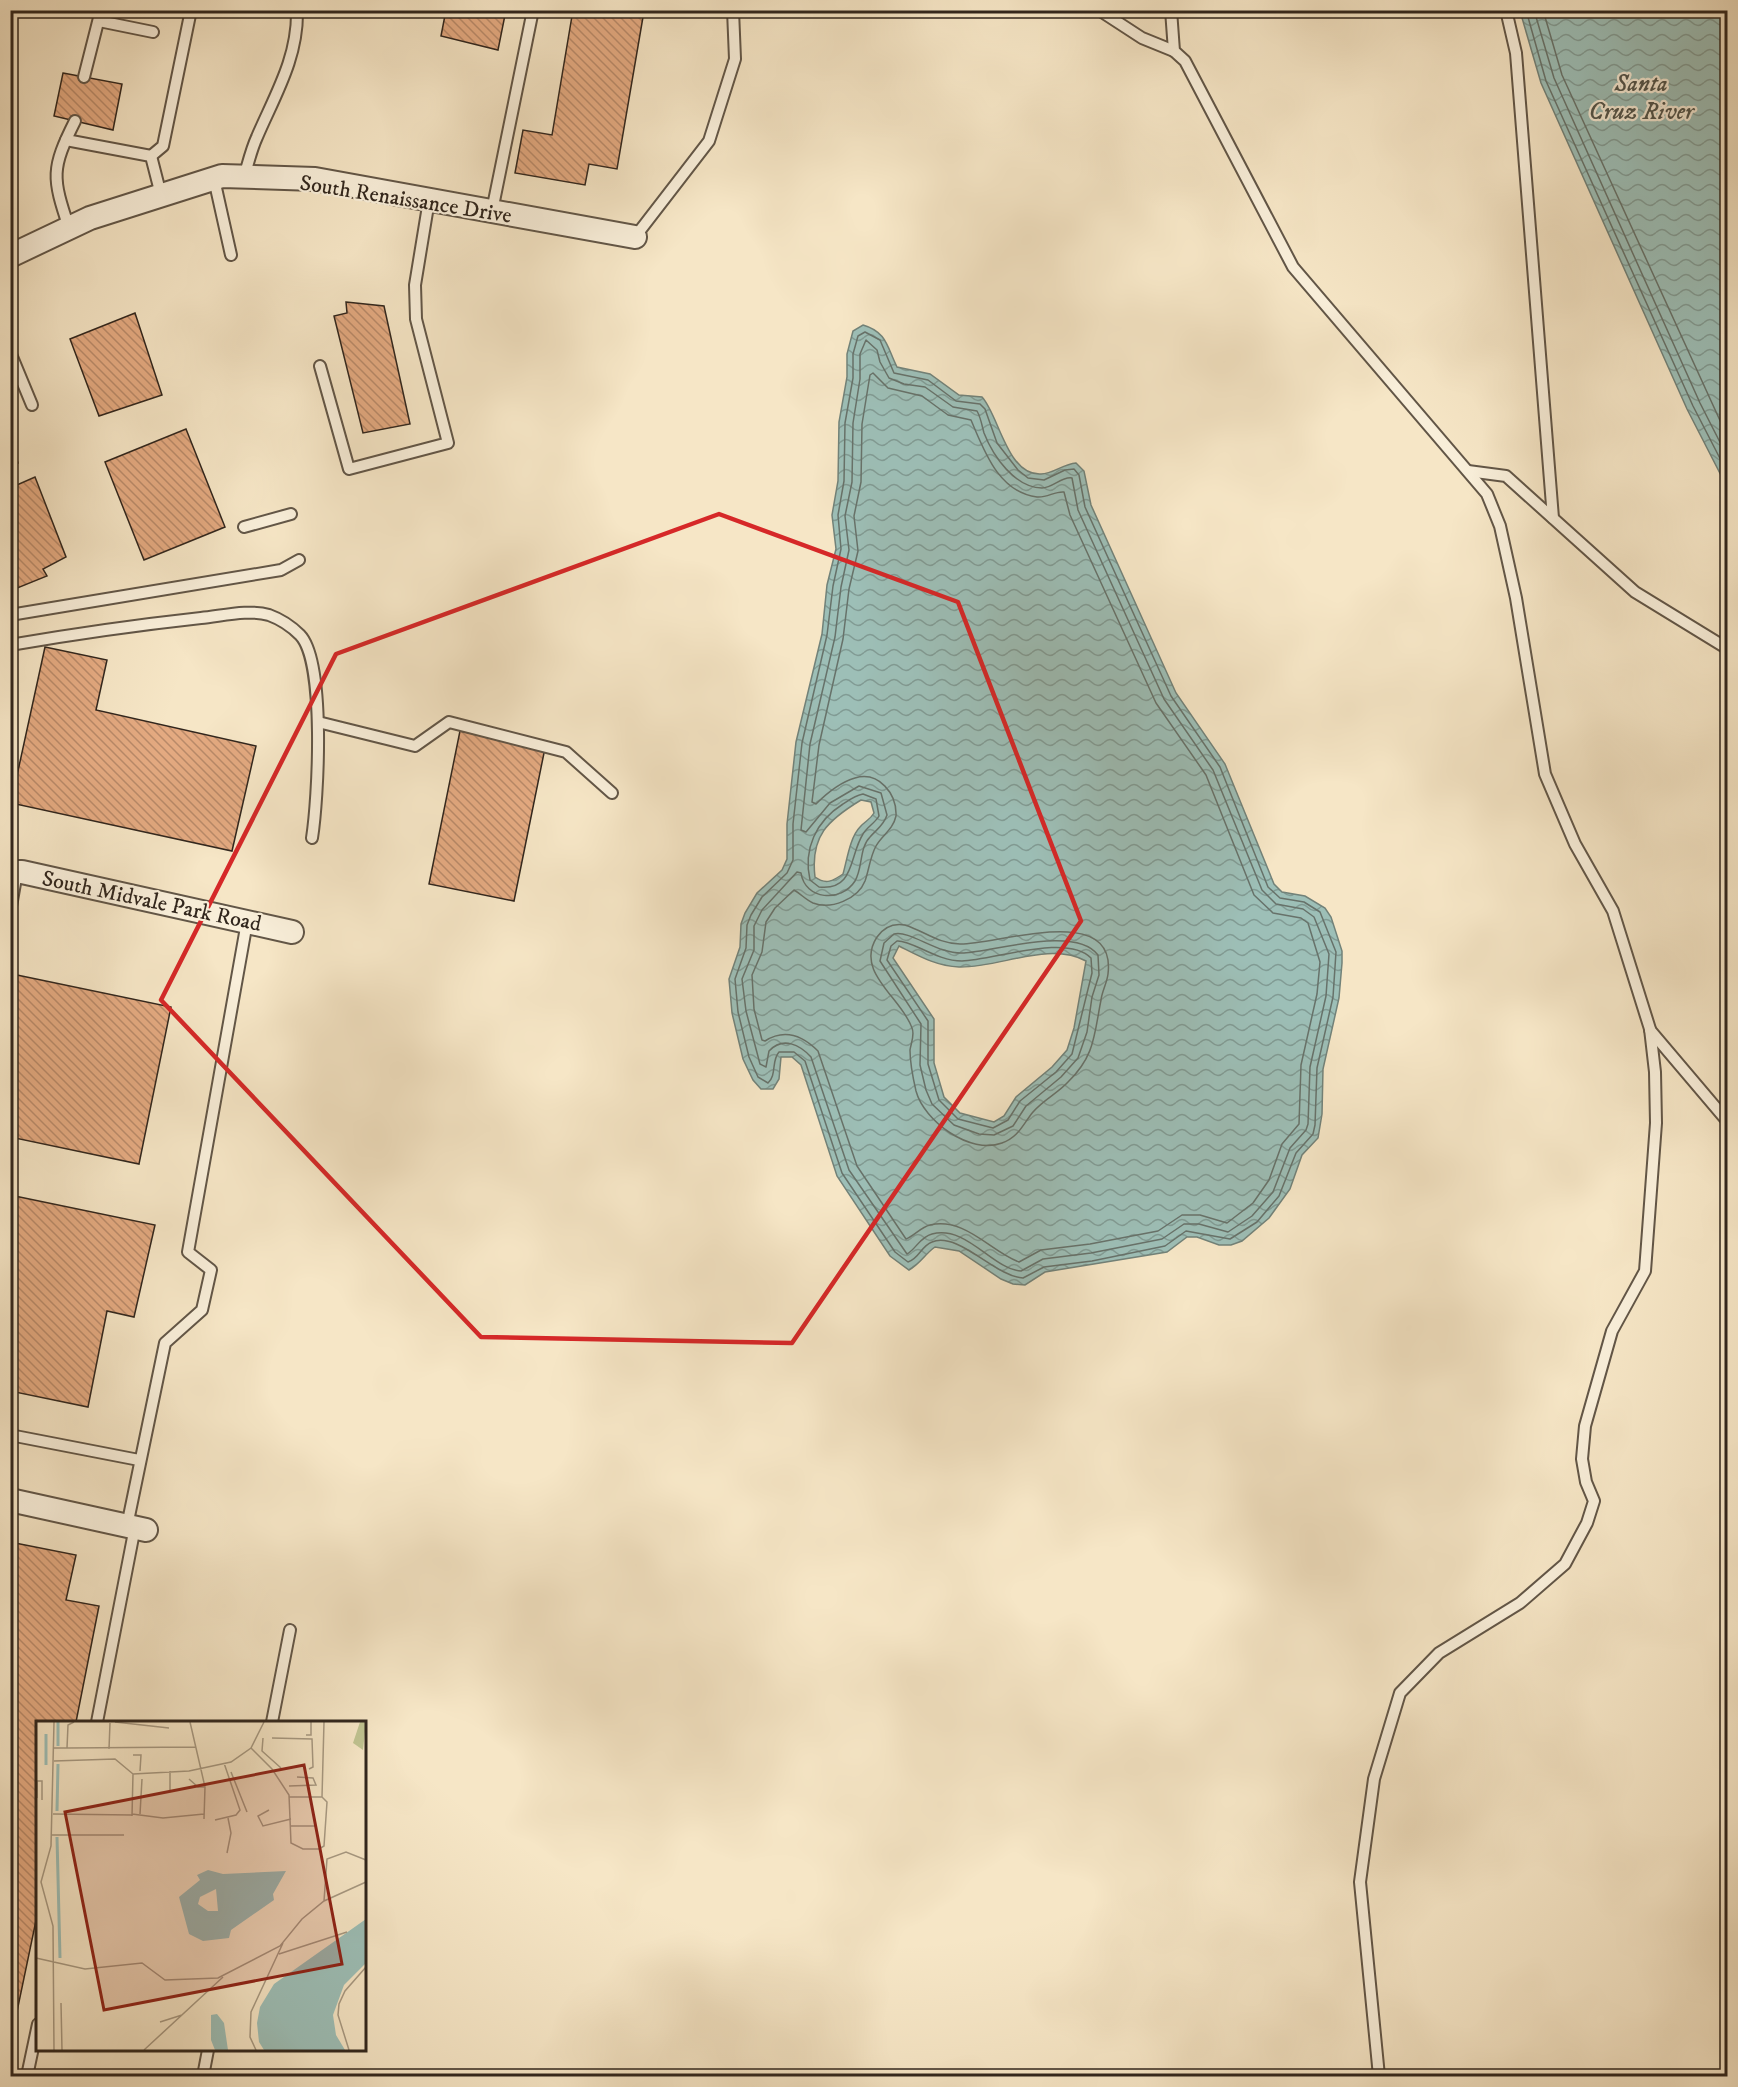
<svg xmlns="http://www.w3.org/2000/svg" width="1738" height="2087" font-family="'IM FELL DW Pica',serif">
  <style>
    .water { fill: url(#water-waves); stroke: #728279; stroke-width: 1.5; fill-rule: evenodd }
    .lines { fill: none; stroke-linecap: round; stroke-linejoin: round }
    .shore { stroke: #67726a; stroke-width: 1.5 }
    .building { fill: url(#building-back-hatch); stroke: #31261d; stroke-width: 1.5 }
    .service-casing { stroke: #625647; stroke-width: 14 }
    .minor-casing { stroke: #625647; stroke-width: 26 }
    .service { stroke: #f9efda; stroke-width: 10 }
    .minor { stroke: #f9efda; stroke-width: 22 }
    .marked { fill: none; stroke: #d62828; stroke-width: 4.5; stroke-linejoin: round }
    .labels { text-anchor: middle; stroke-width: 4.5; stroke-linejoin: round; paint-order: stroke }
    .street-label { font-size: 22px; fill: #31261d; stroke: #f9efda }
    .water-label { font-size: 24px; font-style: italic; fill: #51544b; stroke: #f9efda }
    .inset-river { fill: none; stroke: #9dbfb7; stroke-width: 3 }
    .inset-road { fill: none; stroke: #a79982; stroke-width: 1.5 }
    .view { fill: #8f2418; fill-opacity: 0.15; stroke: #8f2418; stroke-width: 3 }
    .inset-edge { fill: none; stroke: #31261d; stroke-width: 3 }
  </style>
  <defs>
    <pattern id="water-waves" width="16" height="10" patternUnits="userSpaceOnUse" patternTransform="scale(1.5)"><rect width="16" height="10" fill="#9dbfb7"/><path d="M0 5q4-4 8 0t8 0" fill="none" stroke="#819b94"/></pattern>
    <pattern id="building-back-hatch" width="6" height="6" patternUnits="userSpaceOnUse" patternTransform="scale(1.5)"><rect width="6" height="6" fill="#e4aa81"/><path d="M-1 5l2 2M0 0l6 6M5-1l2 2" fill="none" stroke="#b98a69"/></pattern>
  </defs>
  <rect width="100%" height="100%" fill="#f6e6c6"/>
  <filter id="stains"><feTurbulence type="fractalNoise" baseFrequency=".00333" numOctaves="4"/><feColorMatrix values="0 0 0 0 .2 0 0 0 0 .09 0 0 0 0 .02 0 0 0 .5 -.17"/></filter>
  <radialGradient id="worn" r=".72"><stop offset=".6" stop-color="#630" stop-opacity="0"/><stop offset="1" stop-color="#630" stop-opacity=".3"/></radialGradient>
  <g class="water">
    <path d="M 1520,11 L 1727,11 L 1727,487 L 1687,409 L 1541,83 Z"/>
    <path d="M 863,325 C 887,332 887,347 897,367 L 930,374 L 959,395 L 982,397 C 999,415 1007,476 1041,474 C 1053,474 1063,464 1076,463 L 1084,471 L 1091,505 L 1176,693 L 1225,764 L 1274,884 L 1282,892 L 1305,896 L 1325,908 L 1331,917 L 1342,951 L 1342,963 L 1339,998 L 1323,1069 L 1322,1114 L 1318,1138 L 1302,1155 L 1290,1189 L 1269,1218 L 1242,1241 L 1231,1245 L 1219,1245 L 1197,1237 L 1187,1237 L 1167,1252 L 1045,1272 L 1025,1285 L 1013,1284 L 1001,1279 L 959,1251 L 935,1247 C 925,1254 920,1264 909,1270 L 890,1256 L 837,1176 L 801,1065 L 792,1057 L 781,1057 L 779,1079 L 773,1089 L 761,1089 L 753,1080 L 743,1059 L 732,1013 L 729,979 L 740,947 L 741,924 L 745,913 L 757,893 L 782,870 L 787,859 L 787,824 L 796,742 L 822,634 L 827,585 L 836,549 L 832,515 L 838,481 L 839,422 L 847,377 L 847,354 L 853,331 ZM 861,800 L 871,802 L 874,813 C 870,820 865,821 860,827 C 850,837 847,860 843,874 C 833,881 826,885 815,877 C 810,836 828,820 861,800 ZM 899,946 C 919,956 936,966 959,967 C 1000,968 1048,941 1086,961 L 1074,1028 L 1067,1050 L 1052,1067 L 1016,1097 L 1004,1116 L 994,1122 L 960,1113 L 944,1097 L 934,1063 L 934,1019 L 893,958 Z"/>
  </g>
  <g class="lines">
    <g class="shore">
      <path d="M 1526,10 L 1546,81 L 1693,406 L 1728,474"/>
      <path d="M 1534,10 L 1554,78 L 1700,403 L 1728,458"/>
      <path d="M 1543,10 L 1562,75 L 1728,438"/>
      <path d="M 865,332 L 880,340 L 894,373 L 928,380 L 956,401 L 980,404 L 985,409 L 997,443 L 1018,470 L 1028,478 L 1044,480 L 1065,470 L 1074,469 L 1079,475 L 1085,507 L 1171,696 L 1220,767 L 1268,887 L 1280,898 L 1304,902 L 1320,912 L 1336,952 L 1333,997 L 1317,1068 L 1315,1125 L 1313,1134 L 1296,1153 L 1279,1196 L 1257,1222 L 1230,1239 L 1186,1231 L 1165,1246 L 1092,1261 L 1044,1267 L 1023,1278 C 996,1277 958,1231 932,1242 C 921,1246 919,1259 908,1262 L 895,1252 L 842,1173 L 805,1061 L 794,1052 L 779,1052 C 771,1061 777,1075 768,1083 L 758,1077 L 749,1057 L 738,1012 L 735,979 L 746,948 L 747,925 L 751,915 L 762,897 L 787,873 L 793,860 L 793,824 L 802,743 L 827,635 L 833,586 L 841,549 L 838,515 L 844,481 L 845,423 L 853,378 L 853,354 L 858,336 Z"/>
      <path d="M 866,340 L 877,350 L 880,362 L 889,378 L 904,384 L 925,387 L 953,407 L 977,411 C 981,418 982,426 984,433 C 993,456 1015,488 1042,488 C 1053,488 1062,476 1072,478 L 1078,510 L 1164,699 L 1213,770 L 1262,890 L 1276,904 L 1303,909 L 1314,917 L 1329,954 L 1326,996 L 1310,1067 L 1308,1124 L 1306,1130 L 1290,1148 L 1273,1192 L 1252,1216 L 1228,1232 L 1199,1224 L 1184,1224 L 1162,1239 L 1091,1253 L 1043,1259 L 1021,1271 C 992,1269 967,1225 932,1234 C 920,1237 916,1249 907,1254 L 849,1170 L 811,1057 C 800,1045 783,1036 769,1051 L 766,1067 L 760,1064 L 746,1011 L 742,979 L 754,950 L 754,926 L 762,910 L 797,872 L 801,873 C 805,900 841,903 855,881 C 863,868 859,848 870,837 C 877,829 884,825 887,815 L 881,793 L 859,786 L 830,803 L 806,832 L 801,830 L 810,744 L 835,637 L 841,587 L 849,550 L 845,516 L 852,482 L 853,423 L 860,379 L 860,354 Z"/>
      <path d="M 873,373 L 888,388 L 922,396 L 948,415 L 971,420 C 984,450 998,492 1037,497 C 1047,498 1055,491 1064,492 L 1070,515 L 1156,703 L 1206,775 L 1254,895 L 1273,913 L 1301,918 L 1308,923 L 1320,962 L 1317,994 L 1301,1065 L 1299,1124 L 1282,1144 L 1269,1180 L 1253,1203 L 1227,1223 L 1200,1215 L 1182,1215 L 1158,1231 L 1090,1244 L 1041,1250 L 1019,1262 C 990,1251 965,1217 930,1225 C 921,1227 914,1236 906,1239 L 857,1166 L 818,1051 C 803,1036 785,1028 765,1041 L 762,1040 L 754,1009 L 752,975 L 762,952 L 766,922 L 775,908 L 794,890 C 801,894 806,900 813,903 C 831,910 858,899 865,881 C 869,870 870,857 876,846 C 882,835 893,830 896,816 C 897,794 879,771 855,778 C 841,782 826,794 816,804 L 812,802 L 819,745 L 843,639 L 849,589 L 858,551 L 854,516 L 861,482 L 862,424 L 870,375 Z"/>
      <path d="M 863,794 L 876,799 L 879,816 C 875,823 867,827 863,834 C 849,856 855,891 819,887 L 810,880 C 803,849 816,821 843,804 C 849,800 856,795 863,794 Z"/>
      <path d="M 905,925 C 924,931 939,944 960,944 C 997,945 1117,901 1108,974 C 1107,983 1102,991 1101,1000 C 1094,1035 1095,1056 1068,1082 C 1058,1093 1043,1100 1033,1112 C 1023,1124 1019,1137 1002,1143 C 970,1155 924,1121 916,1091 C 913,1078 910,1064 910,1050 C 911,1043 915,1035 912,1028 C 902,998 854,972 877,937 C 884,927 894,923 905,925 Z"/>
      <path d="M 894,934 C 911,930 938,955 964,953 C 996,951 1076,925 1098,955 L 1099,975 L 1092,997 L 1087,1032 L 1078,1058 L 1061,1077 L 1026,1106 L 1013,1126 L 994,1135 L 979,1134 L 954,1125 L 932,1104 L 926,1090 L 920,1065 L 921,1024 L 880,961 L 884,943 Z"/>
      <path d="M 897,941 C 912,940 936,961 962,961 C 994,960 1067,933 1091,958 L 1092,973 L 1072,1054 L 1056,1072 L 1020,1101 L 1008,1120 L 993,1128 L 958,1119 L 939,1100 L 928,1064 L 928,1021 L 887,960 L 891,946 Z"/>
    </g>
  </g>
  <g class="building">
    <path d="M 446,10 L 506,10 L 498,50 L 441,36 Z"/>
    <path d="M 573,10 L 604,10 L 643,17 L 617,169 L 589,164 L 585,185 L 515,173 L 523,130 L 552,135 Z"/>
    <path d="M 63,73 L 122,84 L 113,130 L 54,116 Z"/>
    <path d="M 346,302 L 384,306 L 410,424 L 363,433 L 334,316 L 347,313 Z"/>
    <path d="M 135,313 L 162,395 L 99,416 L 70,339 Z"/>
    <path d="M 186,429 L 225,527 L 144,560 L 105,462 Z"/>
    <path d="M 10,435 L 18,463 L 10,465 Z"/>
    <path d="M 35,477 L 66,557 L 43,569 L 47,576 L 10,591 L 10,488 Z"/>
    <path d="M 45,647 L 107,660 L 96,710 L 256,746 L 232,851 L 11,803 Z"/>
    <path d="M 460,731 L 545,748 L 514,901 L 429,884 Z"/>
    <path d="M 17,975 L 171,1007 L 139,1164 L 10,1137 L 10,1008 Z"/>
    <path d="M 10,1195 L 155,1225 L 134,1317 L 107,1311 L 88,1407 L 10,1391 Z"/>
    <path d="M 10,1542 L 76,1555 L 66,1600 L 99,1606 L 76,1722 L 38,1722 L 38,1911 L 10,2045 Z"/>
  </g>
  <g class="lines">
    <defs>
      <g id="service">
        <path d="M 1099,10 L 1142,38 L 1174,51"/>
        <path d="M 1171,10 L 1174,51 L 1185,61 L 1293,267 L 1487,494 L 1500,526 L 1516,598 L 1545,774 L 1575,844 L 1613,911 L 1650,1029 L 1655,1072 L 1656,1123 L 1645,1271 L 1612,1331 L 1585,1426 L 1582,1459 L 1586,1482 L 1594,1501 L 1587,1523 L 1565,1564 L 1520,1603 L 1439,1653 L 1400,1693 L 1374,1779 L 1360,1882 L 1379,2076"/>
        <path d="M 1506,10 L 1516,53 L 1553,518"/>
        <path d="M 99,21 L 153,32"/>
        <path d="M 84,77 L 101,10"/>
        <path d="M 66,140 L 151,156 L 161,195"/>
        <path d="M 151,156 L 163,146 L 191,10"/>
        <path d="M 244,177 C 248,164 251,150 257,137 C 275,95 298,58 297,10"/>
        <path d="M 214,179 L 231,255"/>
        <path d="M 492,211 L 533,10"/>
        <path d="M 69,228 C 52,177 51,169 75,121"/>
        <path d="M 635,237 L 709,141 L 735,59 L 733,10"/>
        <path d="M 10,352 L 32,405"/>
        <path d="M 320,366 L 349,469 L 448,443 L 416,319 L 415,285 L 429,200"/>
        <path d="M 1468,471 L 1506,476 L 1635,592 L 1728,649"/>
        <path d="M 244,527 L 291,514"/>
        <path d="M 10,615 L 281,570 L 299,560"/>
        <path d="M 10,645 C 74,634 137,625 201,618 C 222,616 249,609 269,615 C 280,619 292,627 300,635 C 326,662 318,800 312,838"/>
        <path d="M 318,722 L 415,746 L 449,722 L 566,752 L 612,793"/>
        <path d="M 10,912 L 17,872"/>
        <path d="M 1650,1030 L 1728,1122"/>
        <path d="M 10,1435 L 139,1460"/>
        <path d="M 127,1526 L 165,1343 L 202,1310 L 211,1270 L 188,1252 L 247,922"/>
        <path d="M 97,1722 L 135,1527"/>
        <path d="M 272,1722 L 290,1630"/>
        <path d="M 27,2076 L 38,2024"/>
        <path d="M 203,2076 L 208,2050"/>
      </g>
      <g id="minor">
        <path d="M 10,256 L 90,218 L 222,176 L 315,179 L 635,237"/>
        <path d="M 10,872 L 22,872 L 292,932"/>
        <path d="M 10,1500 L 146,1530"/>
      </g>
    </defs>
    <use href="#service" class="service-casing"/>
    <use href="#minor" class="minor-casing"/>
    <use href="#service" class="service"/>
    <use href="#minor" class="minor"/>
  </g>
  <path class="marked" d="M 719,514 L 958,602 L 1081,921 L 792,1343 L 481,1337 L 161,1000 L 336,654 Z"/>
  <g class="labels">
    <g class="street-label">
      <text transform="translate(406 198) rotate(9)" y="8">South Renaissance Drive</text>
      <text transform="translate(152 900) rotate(12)" y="8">South Midvale Park Road</text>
    </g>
    <g class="water-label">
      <text x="1641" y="91">Santa<tspan x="1641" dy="28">Cruz River</tspan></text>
    </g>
  </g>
  <g transform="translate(36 1721)">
    <rect width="330" height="330" fill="#f6e6c6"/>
    <path d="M 324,1 L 330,1 L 327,29 L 317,22 Z" fill="#c0c492"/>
    <path d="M 172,149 L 187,153 L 250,150 L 237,173 L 238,179 L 195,209 L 193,217 L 167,220 L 153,213 L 143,176 L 164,159 L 161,154 ZM 180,168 L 182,190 L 172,190 L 162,183 L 164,176 ZM 330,198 L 330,242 L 308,264 L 297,294 L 300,314 L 309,329 L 228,329 L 223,321 L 221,302 L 224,286 L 238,263 ZM 181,293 L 188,302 L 192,329 L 179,329 L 175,319 L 175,294 Z" fill="#9dbfb7" fill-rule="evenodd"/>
    <path class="inset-river" d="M 22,25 L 22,1M 10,44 L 10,13M 21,90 L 22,43M 21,116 L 24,237"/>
    <path class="inset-road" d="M 79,1 L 133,7M 154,1 L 169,66 L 168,98M 270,14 L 275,14 L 275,1M 227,17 L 226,30 L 245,47M 236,17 L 276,18 L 277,46 L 273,48M 18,27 L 31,27 L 32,4 L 38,1M 31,27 L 160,26M 215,27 L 236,48 L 253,74 L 255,122 L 267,128 L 283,128 L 288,125 L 291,81 L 286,76 L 288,1M 73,28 L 74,2M 97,34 L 105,34 L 104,50M 18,40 L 79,38 L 97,53M 195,51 L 211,91M 97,53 L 153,50 L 195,41 L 215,27 L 228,1M 153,58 L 162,66 L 169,66M 253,65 L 280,64 L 277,57 L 261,56M 134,70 L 134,50M 253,76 L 286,76M 1,77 L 1,60 L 6,60 L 6,79M 233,89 L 222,95 L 227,105 L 255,98M 17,93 L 96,94M 96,93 L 127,97 L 168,93M 104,93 L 106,58M 96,95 L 97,53M 179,99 L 200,94 L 204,89 L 188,42M 255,105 L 279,105M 16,114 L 88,114M 191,132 L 195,112 L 192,97M 288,180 L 291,138 L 310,131 L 330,139M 243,233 L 311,211M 0,237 L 49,248 L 106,242 L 129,259 L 182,257 L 244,225 L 266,198 L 288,180 L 330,161M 25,282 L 26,329M 124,301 L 146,294M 18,329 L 17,205 L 5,161 L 15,125 L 18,1M 108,329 L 187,256M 220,329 L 214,316 L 215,291 L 247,222M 313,329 L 302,294 L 303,283 L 309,270 L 330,246"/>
    <path class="view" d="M 268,44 L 306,243 L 68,289 L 29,91 Z"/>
    <rect width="330" height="330" class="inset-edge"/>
  </g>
  <rect width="1738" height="2087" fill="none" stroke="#f6e6c6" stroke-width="36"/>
  <rect x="12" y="12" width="1714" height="2063" fill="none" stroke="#31261d" stroke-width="3"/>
  <rect x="18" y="18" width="1702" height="2051" fill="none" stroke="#31261d" stroke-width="1.5"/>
  <rect width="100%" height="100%" filter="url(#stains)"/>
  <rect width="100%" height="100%" fill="url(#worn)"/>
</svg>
